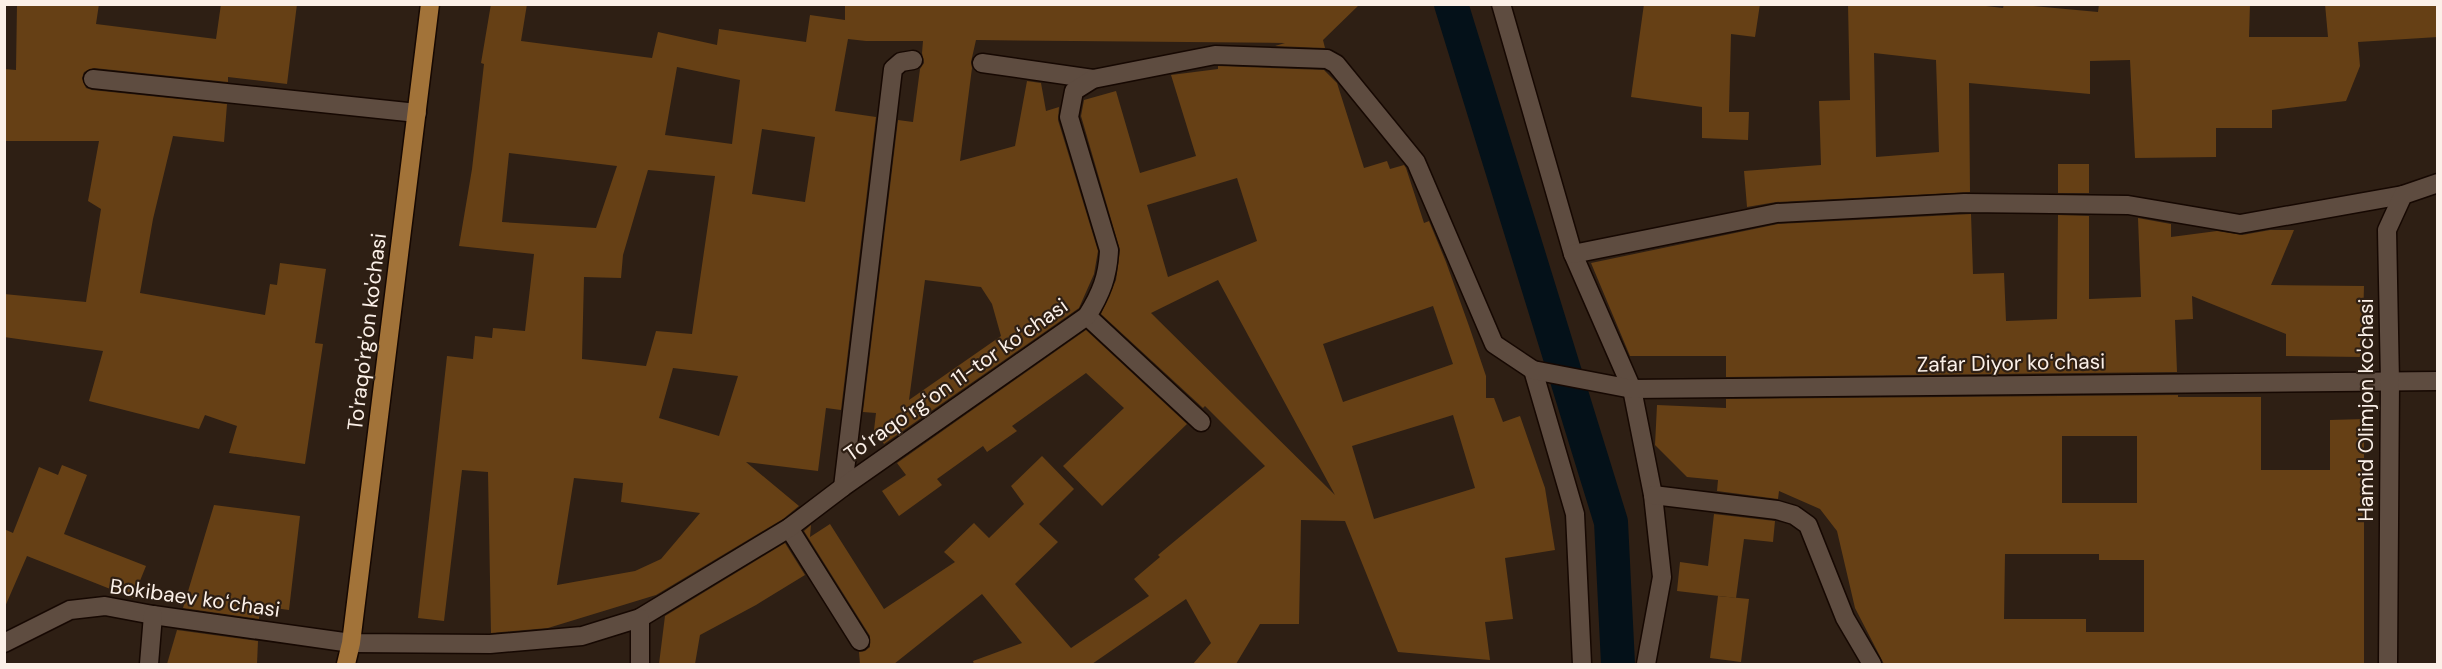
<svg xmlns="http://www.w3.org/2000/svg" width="2442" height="669" font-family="'DM Sans',sans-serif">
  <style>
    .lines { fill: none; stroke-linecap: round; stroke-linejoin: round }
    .canal { stroke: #041119; stroke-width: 34 }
    .building { fill: #664015; fill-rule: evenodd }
    .minor-casing { stroke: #160802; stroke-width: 21 }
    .major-casing { stroke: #160802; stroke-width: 21 }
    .minor { stroke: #5e4c40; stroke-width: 18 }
    .major { stroke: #a27339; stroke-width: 18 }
    .labels { text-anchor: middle; stroke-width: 4.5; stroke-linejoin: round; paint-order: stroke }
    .street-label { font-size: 21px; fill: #fbf0e8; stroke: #2e1f14 }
  </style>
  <rect width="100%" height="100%" fill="#2e1f14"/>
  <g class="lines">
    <path class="canal" d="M 1451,4 L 1611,522 L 1618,664"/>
  </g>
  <g class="building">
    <path d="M 17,4 L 99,4 L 96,24 L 216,39 L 221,4 L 297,4 L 287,84 L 228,77 L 228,82 L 94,68 L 84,72 L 82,78 L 86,88 L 92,90 L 227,104 L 224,142 L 173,136 L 153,219 L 140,293 L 265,315 L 270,284 L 277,285 L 280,263 L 326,269 L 315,343 L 323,344 L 305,464 L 229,453 L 237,426 L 205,415 L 199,429 L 89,401 L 103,351 L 4,337 L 4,294 L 86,302 L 101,209 L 88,201 L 99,141 L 4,141 L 4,69 L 16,70 Z"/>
    <path d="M 491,4 L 527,4 L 521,41 L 652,58 L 658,32 L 717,45 L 719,29 L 806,42 L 810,15 L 845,20 L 845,4 L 1360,4 L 1323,40 L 1325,48 L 1275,46 L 1285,43 L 976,40 L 971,62 L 972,68 L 960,161 L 1015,146 L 1027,81 L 1041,83 L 1046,111 L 1059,107 L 1058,120 L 1098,251 L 1094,274 L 1079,308 L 884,444 L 874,430 L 876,413 L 863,412 L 898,120 L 913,122 L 920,69 L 924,63 L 922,53 L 923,41 L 866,41 L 848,39 L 835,111 L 876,117 L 841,410 L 826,408 L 818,471 L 746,462 L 799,506 L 783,519 L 656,595 L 548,628 L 491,633 L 488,472 L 462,470 L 444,621 L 418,618 L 447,356 L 473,359 L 475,336 L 492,338 L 493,328 L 525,331 L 534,254 L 459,246 L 472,169 L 484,64 L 481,63 ZM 677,67 L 740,80 L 732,144 L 665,135 ZM 762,129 L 815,137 L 805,202 L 752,194 ZM 509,153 L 617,166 L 596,228 L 502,222 ZM 648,170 L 715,176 L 692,334 L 656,331 L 646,366 L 582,359 L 584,277 L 621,278 L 623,255 ZM 925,280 L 981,287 L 992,304 L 1001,336 L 909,400 ZM 673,368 L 738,376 L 719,436 L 659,418 ZM 574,478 L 623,483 L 621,502 L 700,513 L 661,559 L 635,571 L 557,585 Z"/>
    <path d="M 1644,4 L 1760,4 L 1755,37 L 1731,34 L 1729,112 L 1749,112 L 1748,140 L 1702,138 L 1702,107 L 1631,97 Z"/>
    <path d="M 1848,4 L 1969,4 L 2003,8 L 2004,4 L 2033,4 L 2033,6 L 2098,12 L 2099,4 L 2250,4 L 2249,37 L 2328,37 L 2325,4 L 2437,4 L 2438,37 L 2358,42 L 2360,66 L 2346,101 L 2272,110 L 2272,128 L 2216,128 L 2216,157 L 2135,158 L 2130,60 L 2090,61 L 2090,94 L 1969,83 L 1970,192 L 1776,202 L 1747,207 L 1744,171 L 1821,165 L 1819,101 L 1850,100 ZM 1874,53 L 1936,60 L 1939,152 L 1876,157 Z"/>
    <path d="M 1218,66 L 1324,70 L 1337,83 L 1364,168 L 1387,161 L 1390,169 L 1404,165 L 1406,168 L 1424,223 L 1429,221 L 1446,262 L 1469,326 L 1486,376 L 1486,398 L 1494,398 L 1503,422 L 1520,416 L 1545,488 L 1555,550 L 1505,558 L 1513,619 L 1485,622 L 1490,660 L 1398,652 L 1345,521 L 1301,520 L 1299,624 L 1260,624 L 1236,664 L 1193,664 L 1211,643 L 1186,599 L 1092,664 L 974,664 L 973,661 L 1022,643 L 982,594 L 894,664 L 860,664 L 859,652 L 865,651 L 870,647 L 870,636 L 804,531 L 811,525 L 810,537 L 830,524 L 884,609 L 955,562 L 944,552 L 974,523 L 989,538 L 1024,504 L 1011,486 L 1042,456 L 1074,489 L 1039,524 L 1058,542 L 1015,584 L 1071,648 L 1149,596 L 1134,579 L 1160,557 L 1158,555 L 1265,466 L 1205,406 L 1203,408 L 1101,314 L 1116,280 L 1120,250 L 1081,116 L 1084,100 L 1116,91 L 1140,173 L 1196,156 L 1171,75 L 1218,69 ZM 1237,178 L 1257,241 L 1168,277 L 1147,205 ZM 1218,280 L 1335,495 L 1151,313 ZM 1433,306 L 1453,364 L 1343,402 L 1323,344 ZM 1453,415 L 1475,488 L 1374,519 L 1352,446 Z"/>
    <rect x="2058" y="164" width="31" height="29"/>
    <path d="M 1971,214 L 1973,274 L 2004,273 L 2006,321 L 2057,319 L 2058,215 L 2089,216 L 2089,299 L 2141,297 L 2138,218 L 2171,224 L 2171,237 L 2217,231 L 2242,235 L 2270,230 L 2294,230 L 2271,285 L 2364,286 L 2362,357 L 2286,356 L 2286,334 L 2192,296 L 2193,319 L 2175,320 L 2177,372 L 1726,377 L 1726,356 L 1630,356 L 1591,263 L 1778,224 Z"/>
    <path d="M 1086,330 L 1187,424 L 1102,506 L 1063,466 L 1124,408 L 1086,373 L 1012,426 L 1017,431 L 987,452 L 983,446 L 937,479 L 942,485 L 899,516 L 882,491 L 906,475 L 897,463 Z"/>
    <path d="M 2178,395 L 2178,397 L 2261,397 L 2261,470 L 2330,470 L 2330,420 L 2364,419 L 2364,664 L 1884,664 L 1855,608 L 1837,531 L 1820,509 L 1779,491 L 1778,499 L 1717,491 L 1718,480 L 1687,477 L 1655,445 L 1657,405 L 1726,408 L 1726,399 ZM 2062,436 L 2137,436 L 2137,503 L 2062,503 ZM 2005,554 L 2099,554 L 2099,560 L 2144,560 L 2144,632 L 2086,632 L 2086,619 L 2004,619 Z"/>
    <path d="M 62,465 L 87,475 L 64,534 L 146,566 L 133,598 L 27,556 L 4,609 L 4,529 L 13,533 L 39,467 L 58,475 Z"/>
    <path d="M 214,505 L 300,516 L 289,610 L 260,606 L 259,619 L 183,608 Z"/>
    <path d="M 1714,514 L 1775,521 L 1773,542 L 1744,539 L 1736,598 L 1677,591 L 1680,562 L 1708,566 Z"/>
    <path d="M 785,543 L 805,575 L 756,605 L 700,635 L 695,664 L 659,664 L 665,616 Z"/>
    <path d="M 1718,596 L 1749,599 L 1741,662 L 1710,658 Z"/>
    <path d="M 177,630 L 258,641 L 257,664 L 167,664 Z"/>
  </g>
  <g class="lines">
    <defs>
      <g id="minor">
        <path d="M 1501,4 L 1573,254 L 1632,389 L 1653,495 L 1662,577 L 1646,664"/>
        <path d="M 982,63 L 1093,79"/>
        <path d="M 93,79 L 417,113"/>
        <path d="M 1573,254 L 1777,213 L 1964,203 L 2128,205 L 2240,224 L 2403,195"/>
        <path d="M 1087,316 L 1201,422"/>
        <path d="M 1533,370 L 1575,514 L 1582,664"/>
        <path d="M 843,487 L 893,69 L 901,62 L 913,60"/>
        <path d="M 1653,495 L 1777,510 L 1794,515 L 1808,525 L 1845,618 L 1872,664"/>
        <path d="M 789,528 L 860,641"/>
        <path d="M 4,643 L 70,610 L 105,606 L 153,615 L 351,643 L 490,644 L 582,636 L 640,618 L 789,528 L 843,487 L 1087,316 C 1101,294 1108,276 1109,250 L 1069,117 L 1074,91 L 1093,79 L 1215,55 L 1327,59 L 1336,64 L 1416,162 L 1494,344 L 1533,370 L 1632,389 L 2438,381"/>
        <path d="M 149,664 L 153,615"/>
        <path d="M 640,664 L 640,618"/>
        <path d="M 2388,664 L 2390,382 L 2387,230 L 2403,195 L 2438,183"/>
      </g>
      <path id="major" d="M 346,664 L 351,643 L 430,4"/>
    </defs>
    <use href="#minor" class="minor-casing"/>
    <use href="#major" class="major-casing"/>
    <use href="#minor" class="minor"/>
    <use href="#major" class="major"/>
  </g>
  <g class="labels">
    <g class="street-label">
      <text transform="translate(367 332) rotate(-83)" y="7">To'raqo'rg'on ko'chasi</text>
      <text transform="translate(2011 363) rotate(-1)" y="7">Zafar Diyor koʻchasi</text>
      <text transform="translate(956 380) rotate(-35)" y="7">Toʻraqoʻrgʻon 11-tor koʻchasi</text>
      <text transform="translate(2366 410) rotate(-90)" y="7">Hamid Olimjon ko'chasi</text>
      <text transform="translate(195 598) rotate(8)" y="7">Bokibaev koʻchasi</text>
    </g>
  </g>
  <rect width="2442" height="669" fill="none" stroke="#fbf0e8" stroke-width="12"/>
</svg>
